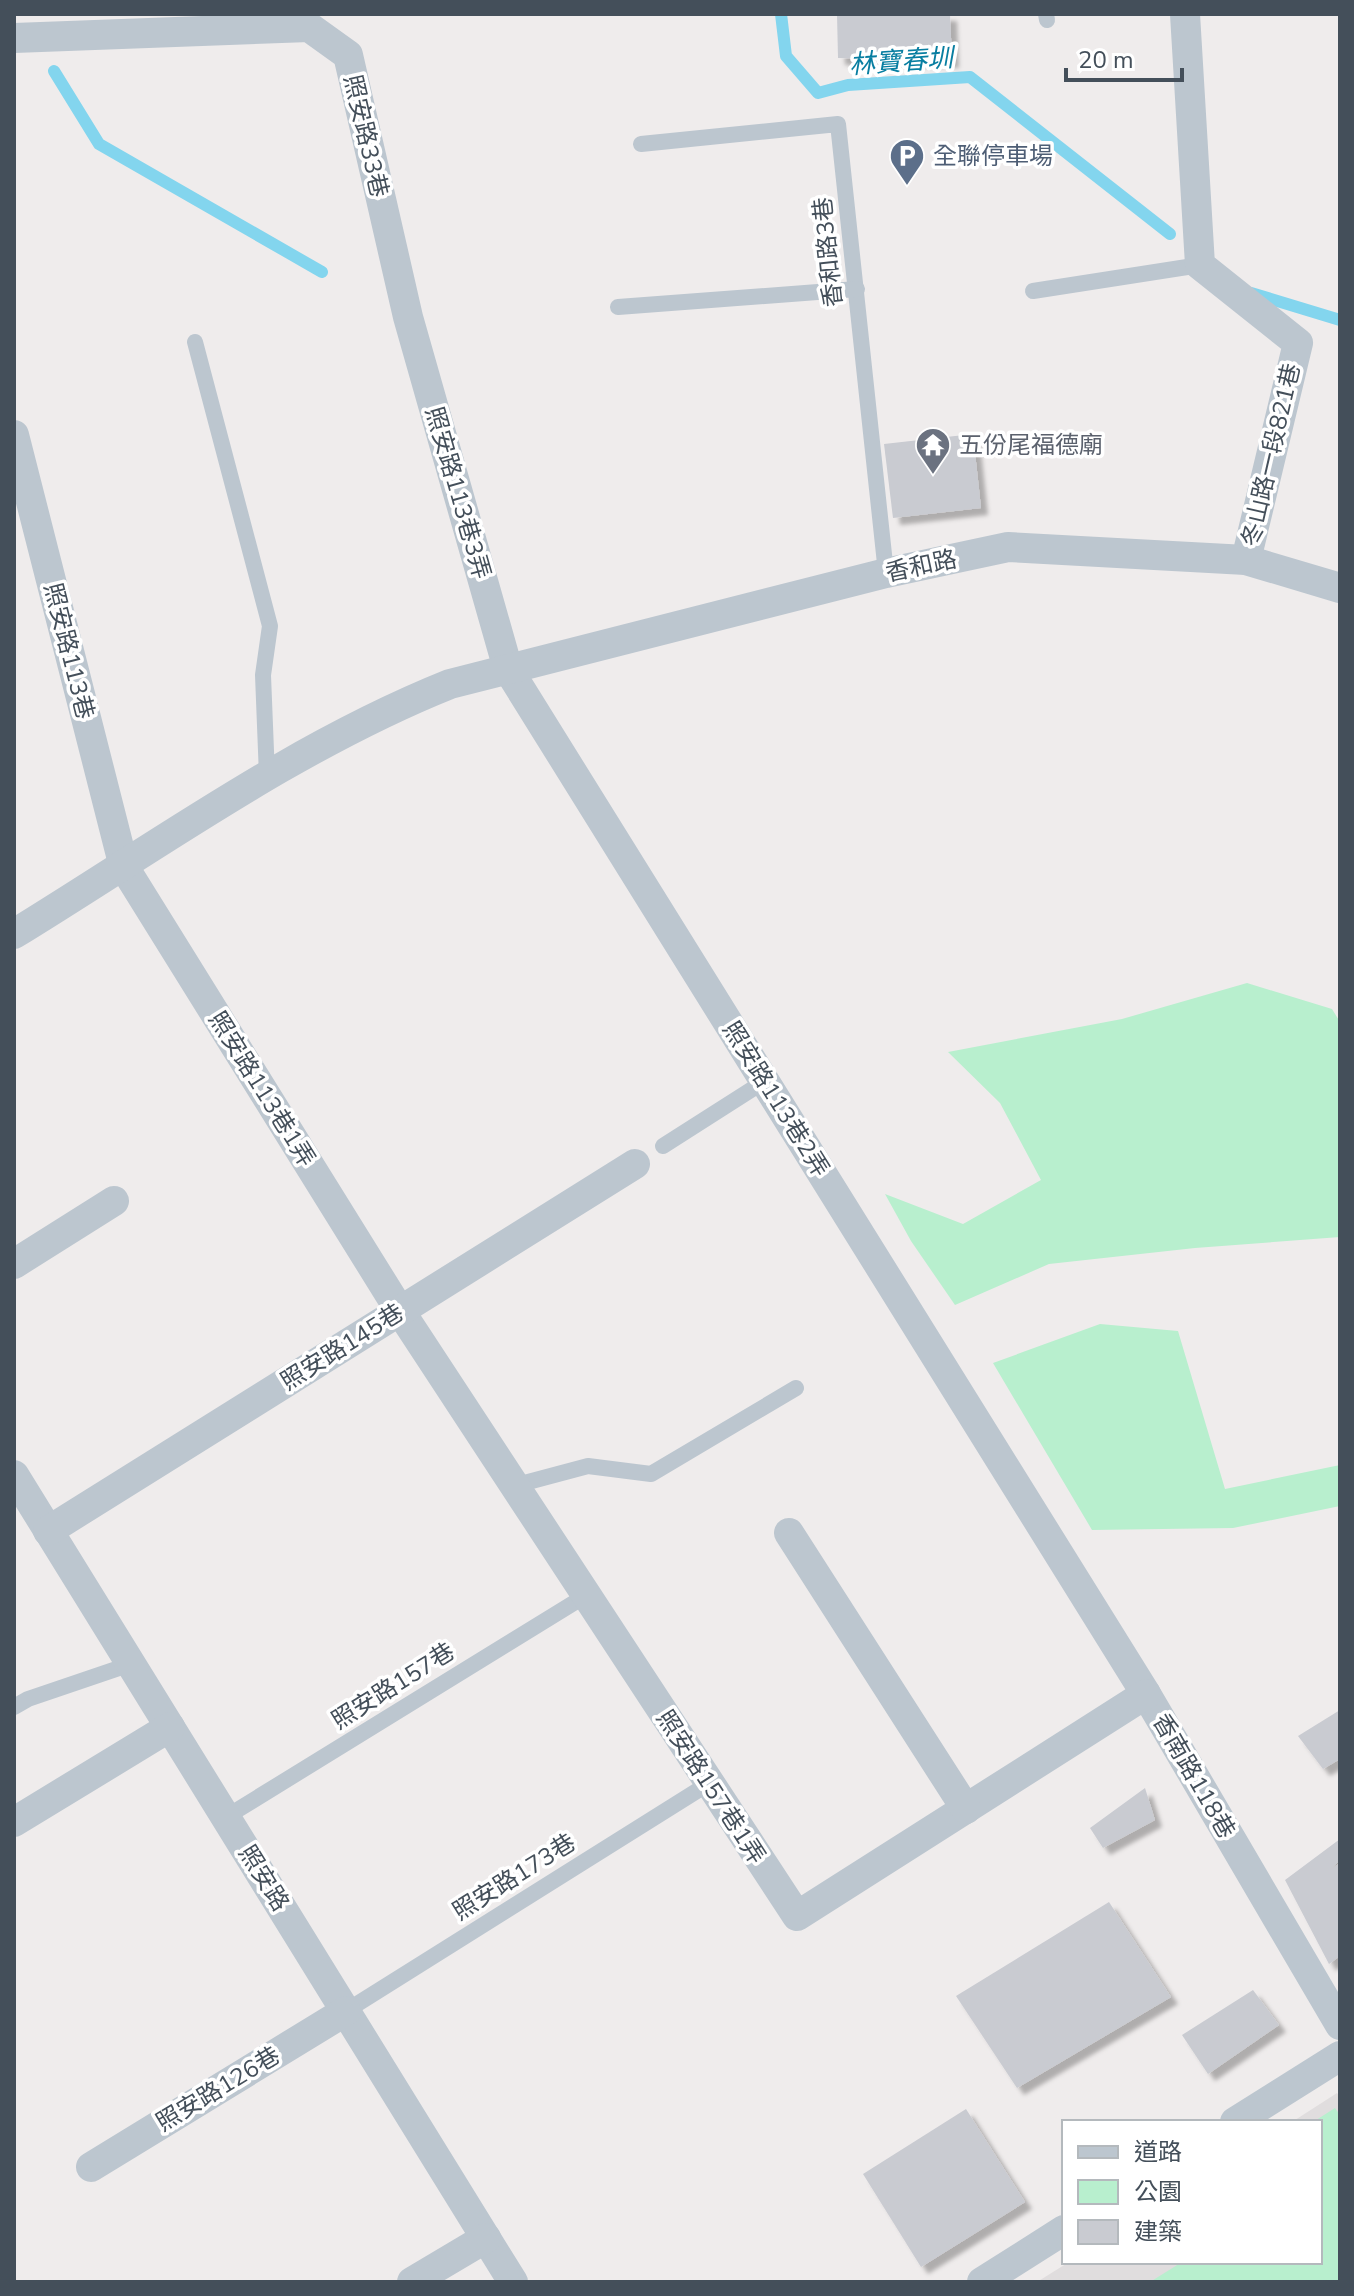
<svg xmlns="http://www.w3.org/2000/svg" width="1354" height="2296" font-family="'Nunito Sans','Noto Sans TC',sans-serif">
  <style>
    .education { fill: #e0ddde }
    .green { fill: #b8efce }
    .lines { fill: none; stroke-linecap: round; stroke-linejoin: round }
    .stream { stroke: #83d5ee; stroke-width: 12 }
    .building { fill: #c9cbd1; filter: url(#shadow) }
    .lane { stroke: #bcc6cf; stroke-width: 16 }
    .street { stroke: #bcc6cf; stroke-width: 30 }
    .labels { text-anchor: middle; stroke-width: 7; stroke-linejoin: round; paint-order: stroke }
    .street-label { font-size: 24px; fill: #444f5a; stroke: #fff }
    .service-label { font-size: 24px; fill: #4e5e75; stroke: #fff; text-anchor: start }
    .worship-label { font-size: 24px; fill: #5b616d; stroke: #fff; text-anchor: start }
    .water-label { font-size: 26px; font-style: italic; fill: #087ea1; stroke: #fff }
  </style>
  <defs>
    <filter id="shadow"><feDropShadow dx="7" dy="7" stdDeviation="2" flood-color="#0004"/></filter>
  </defs>
  <rect width="100%" height="100%" fill="#efecec"/>
  <path class="education" d="M 1337,2093 L 1340,2097 L 1340,2282 L 1037,2282 L 1069,2262 L 1320,2262 L 1320,2122 L 1292,2122 Z"/>
  <g class="green">
    <path d="M 1247,983 L 1332,1009 L 1340,1022 L 1340,1237 L 1195,1248 L 1049,1264 L 955,1305 L 911,1241 L 885,1194 L 963,1224 L 1041,1180 L 1000,1103 L 948,1052 L 1122,1019 Z"/>
    <path d="M 1100,1324 L 1178,1331 L 1225,1489 L 1340,1465 L 1340,1506 L 1233,1528 L 1092,1530 L 993,1363 Z"/>
    <path d="M 1335,2108 L 1340,2115 L 1340,2282 L 1150,2282 L 1182,2262 L 1320,2262 L 1320,2122 L 1313,2122 Z"/>
  </g>
  <g class="lines">
    <g class="stream">
      <path d="M 781,14 L 786,56 L 818,93 L 848,85 L 970,77 L 1170,234"/>
      <path d="M 54,71 L 99,144 L 322,272"/>
      <path d="M 1251,293 L 1340,320"/>
    </g>
  </g>
  <g class="building">
    <path d="M 837,14 L 950,14 L 952,61 L 838,58 Z"/>
    <path d="M 973,434 L 981,508 L 893,518 L 884,444 Z"/>
    <path d="M 1340,1710 L 1340,1759 L 1323,1769 L 1298,1736 Z"/>
    <path d="M 1145,1788 L 1155,1820 L 1103,1848 L 1090,1828 Z"/>
    <path d="M 1340,1839 L 1340,1860 L 1331,1869 L 1340,1863 L 1340,1956 L 1329,1964 L 1285,1880 Z"/>
    <path d="M 1109,1902 L 1171,1997 L 1017,2088 L 956,1996 Z"/>
    <path d="M 1253,1990 L 1279,2025 L 1208,2074 L 1182,2035 Z"/>
    <path d="M 966,2109 L 1025,2202 L 921,2267 L 863,2174 Z"/>
  </g>
  <g class="lines">
    <g class="lane">
      <path d="M 1046,14 L 1047,20"/>
      <path d="M 641,144 L 838,124 L 886,573"/>
      <path d="M 1033,291 L 1200,265"/>
      <path d="M 618,307 L 857,289"/>
      <path d="M 195,342 L 270,626 L 263,675 L 267,776"/>
      <path d="M 663,1146 L 765,1081"/>
      <path d="M 513,1486 L 588,1466 L 651,1474 L 796,1388"/>
      <path d="M 14,1707 L 28,1699 L 131,1664"/>
      <path d="M 226,1817 L 585,1596"/>
      <path d="M 346,2011 L 708,1784"/>
    </g>
    <g class="street">
      <path d="M 1185,14 L 1200,265 L 1298,343 L 1246,560"/>
      <path d="M 14,38 L 309,27 L 348,55 L 408,317 L 508,669 L 1146,1694 L 1340,2025"/>
      <path d="M 14,435 L 124,867 L 400,1311 L 797,1916 L 1146,1694"/>
      <path d="M 14,934 C 156,847 295,746 450,684 L 886,573 L 1008,547 L 1246,560 L 1340,588"/>
      <path d="M 14,1264 L 114,1201"/>
      <path d="M 14,1475 L 513,2282"/>
      <path d="M 48,1531 L 635,1164"/>
      <path d="M 789,1533 L 966,1809"/>
      <path d="M 14,1822 L 170,1727"/>
      <path d="M 1235,2122 L 1340,2056"/>
      <path d="M 91,2167 L 346,2011"/>
      <path d="M 412,2282 L 486,2238"/>
      <path d="M 982,2282 L 1064,2230"/>
    </g>
  </g>
  <defs>
    <symbol id="parking-pin" viewBox="-11 -11 22 30"><path d="M0 17L-7.5 6A9.5 9.5 0 1 1 7.5 6Z" fill="#5c6f8a" stroke="#fff"/><path d="M-3.5-5.5H1a3.5 3.5 0 0 1 0 7H-1V5.5H-3.5ZM-1-3.4V-.6H.8a1.4 1.4 0 0 0 0-2.8Z" fill="#fff"/></symbol>
    <symbol id="temple-pin" viewBox="-11 -11 22 30"><path d="M0 17L-7.5 6A9.5 9.5 0 1 1 7.5 6Z" fill="#6b7280" stroke="#fff"/><path d="M0-6L5-2H3V0L6.5 2.5H4V6H1.5V3h-3V6H-4V2.5H-6.5L-3 0V-2H-5Z" fill="#fff"/></symbol>
  </defs>
  <g fill-rule="evenodd">
    <use href="#parking-pin" x="887" y="136" width="40" height="54"/>
    <use href="#temple-pin" x="913" y="425" width="40" height="54"/>
  </g>
  <g class="labels">
    <g class="street-label">
      <text transform="translate(366 136) rotate(77)" y="8">照安路33巷</text>
      <text transform="translate(828 252) rotate(-96)" y="8">香和路3巷</text>
      <text transform="translate(1271 455) rotate(-77)" y="8">冬山路一段821巷</text>
      <text transform="translate(458 493) rotate(74)" y="8">照安路113巷3弄</text>
      <text transform="translate(921 566) rotate(-12)" y="8">香和路</text>
      <text transform="translate(69 651) rotate(76)" y="8">照安路113巷</text>
      <text transform="translate(262 1089) rotate(58)" y="8">照安路113巷1弄</text>
      <text transform="translate(776 1099) rotate(58)" y="8">照安路113巷2弄</text>
      <text transform="translate(342 1347) rotate(-32)" y="8">照安路145巷</text>
      <text transform="translate(393 1686) rotate(-32)" y="8">照安路157巷</text>
      <text transform="translate(1194 1776) rotate(60)" y="8">香南路118巷</text>
      <text transform="translate(711 1787) rotate(57)" y="8">照安路157巷1弄</text>
      <text transform="translate(514 1877) rotate(-32)" y="8">照安路173巷</text>
      <text transform="translate(264 1878) rotate(58)" y="8">照安路</text>
      <text transform="translate(218 2089) rotate(-31)" y="8">照安路126巷</text>
    </g>
    <g class="service-label">
      <text x="933" y="164">全聯停車場</text>
    </g>
    <g class="worship-label">
      <text x="959" y="453">五份尾福德廟</text>
    </g>
    <g class="water-label">
      <text transform="translate(901 61) rotate(-4)" y="9">林寶春圳</text>
    </g>
  </g>
  <rect width="1354" height="2296" fill="none" stroke="#444f5a" stroke-width="32"/>
  <rect x="1062" y="2120" width="260" height="144" fill="#ffffff" stroke="#b4b9bd" stroke-width="2"/>
  <rect x="1078" y="2146" width="40" height="12" fill="#bcc6cf" stroke="#b4b9bd" stroke-width="2"/>
  <text x="1134" y="2160" font-size="24" fill="#444f5a">道路</text>
  <rect x="1078" y="2180" width="40" height="24" fill="#b8efce" stroke="#b4b9bd" stroke-width="2"/>
  <text x="1134" y="2200" font-size="24" fill="#444f5a">公園</text>
  <rect x="1078" y="2220" width="40" height="24" fill="#c9cbd1" stroke="#b4b9bd" stroke-width="2"/>
  <text x="1134" y="2240" font-size="24" fill="#444f5a">建築</text>
  <path d="M1066 68v12h116v-12" fill="none" stroke="#444f5a" stroke-width="4"/>
  <text x="1078" y="68" font-size="24" fill="#444f5a" stroke="#ffffff" stroke-width="6" paint-order="stroke">20 m</text>
</svg>
